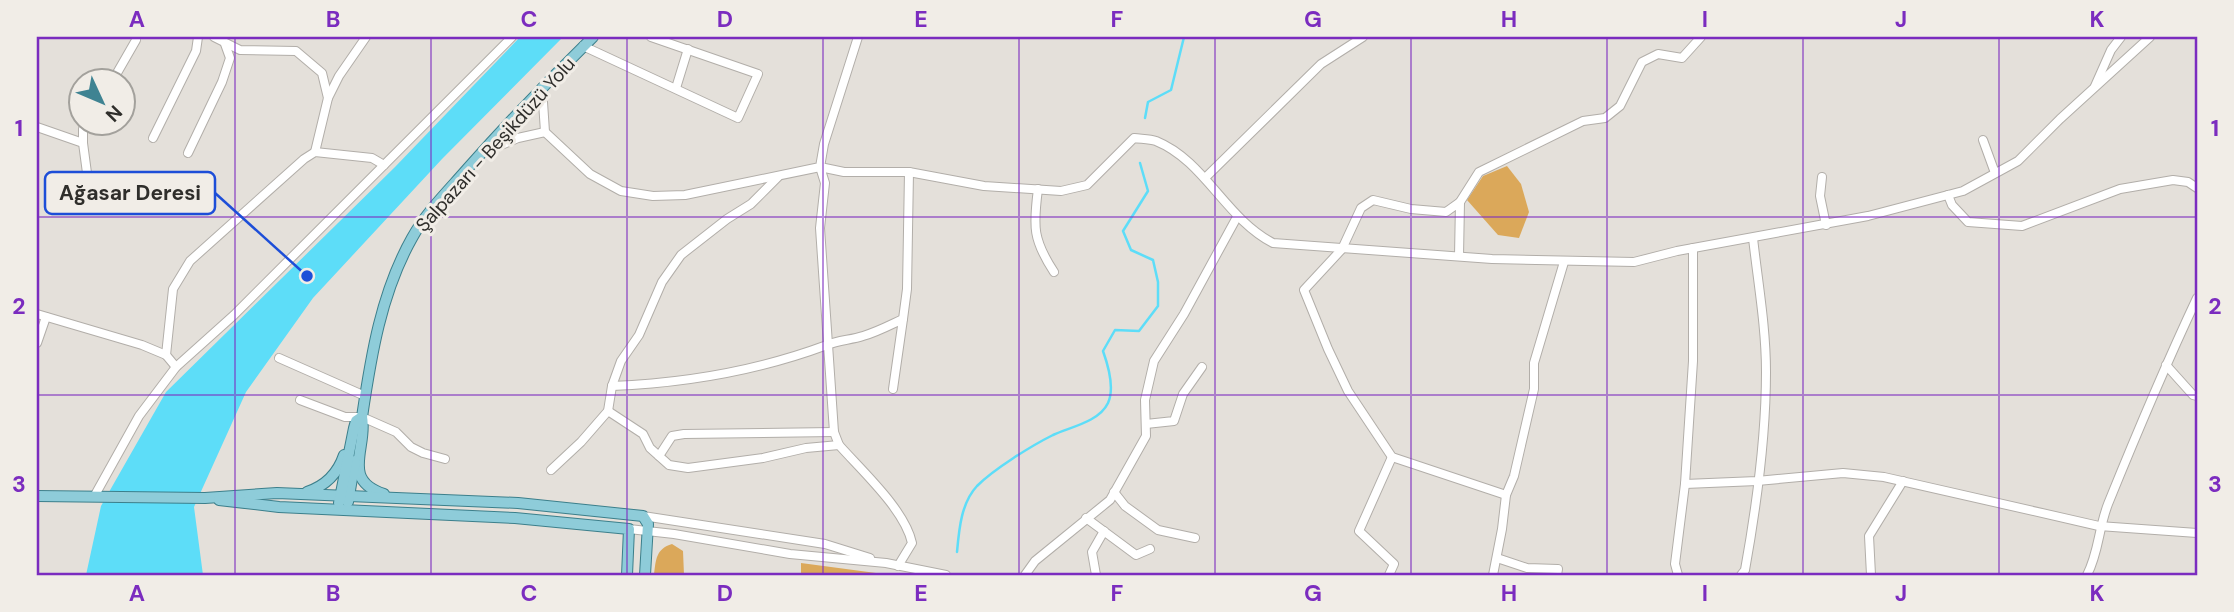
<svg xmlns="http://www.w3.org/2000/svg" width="2234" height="612" font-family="'DM Sans',sans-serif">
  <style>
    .green { fill: #dba85a }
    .water { fill: #5dddf8 }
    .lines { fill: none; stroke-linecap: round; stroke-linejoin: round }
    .stream { stroke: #5dddf8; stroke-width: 2.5 }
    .minor-casing { stroke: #b2aea9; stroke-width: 10 }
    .major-casing { stroke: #3c7f8b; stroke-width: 12 }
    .minor { stroke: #fff; stroke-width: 8 }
    .major { stroke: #8eccd9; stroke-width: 10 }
    .grid { fill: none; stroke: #7b2cbf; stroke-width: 2; stroke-opacity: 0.55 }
    .labels { text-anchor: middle; stroke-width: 6; stroke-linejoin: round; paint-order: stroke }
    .street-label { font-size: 19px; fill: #2f2e2b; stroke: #f1ede7 }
    .leader { fill: none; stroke: #1d4ed8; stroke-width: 2.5 }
    .callout-dot { fill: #1d4ed8; stroke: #f1ede7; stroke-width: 2.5 }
    .callout { fill: #f1ede7; stroke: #1d4ed8; stroke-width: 2.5 }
    .callout-label { font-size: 21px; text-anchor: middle; font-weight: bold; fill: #2f2e2b }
    .neatline { fill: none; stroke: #7b2cbf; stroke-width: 2.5 }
    .grid-label { font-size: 23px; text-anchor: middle; font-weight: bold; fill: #7b2cbf }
  </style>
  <rect width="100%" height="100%" fill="#e4e0da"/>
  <g class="green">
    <path d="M 1507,166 L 1521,184 L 1529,212 L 1519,238 L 1498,235 L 1467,200 L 1483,176 Z"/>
    <path d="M 672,544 L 683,551 L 684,575 L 654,575 C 656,559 656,549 672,544 Z"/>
    <path d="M 801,563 L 891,575 L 801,575 Z"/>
  </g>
  <path class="water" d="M 520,37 L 563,37 L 442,159 L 313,298 L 246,392 L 194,507 L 203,575 L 86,575 L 101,506 L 166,392 L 395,167 Z"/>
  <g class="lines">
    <g class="stream">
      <path d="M 1145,118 L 1148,102 L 1171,90 L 1184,37"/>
      <path d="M 957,552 C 959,530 961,503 977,486 C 994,469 1031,446 1053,435 C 1070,427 1099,422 1108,403 C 1115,388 1108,365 1103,351 L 1115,330 L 1139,331 L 1158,306 L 1158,282 L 1153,260 L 1131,250 L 1123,231 L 1148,191 L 1140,163"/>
    </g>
    <defs>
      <g id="minor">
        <path d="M 214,37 L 240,50 L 296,51 L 322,73 L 328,98 L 315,152"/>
        <path d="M 583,46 L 738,118 L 758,74 L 651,37"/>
        <path d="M 113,80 L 136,40"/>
        <path d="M 2095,86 L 2111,50 L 2121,37"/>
        <path d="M 542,87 L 545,132 L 590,174 L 621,191 L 653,196 L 685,195 L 820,167 L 824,144 L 858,37"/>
        <path d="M 676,88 L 688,49"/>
        <path d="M 328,98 L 339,76 L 366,37"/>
        <path d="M 37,127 L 83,143 L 87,173 L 82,203 L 92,209"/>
        <path d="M 153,138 L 196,51 L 198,37"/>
        <path d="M 1983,140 L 1995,173"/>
        <path d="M 83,143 L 83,129 L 87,122"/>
        <path d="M 188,153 L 222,82 L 230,58 L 225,44"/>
        <path d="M 483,153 L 518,138 L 545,132"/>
        <path d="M 1822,177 L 1820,196 L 1826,225"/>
        <path d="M 1205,178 L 1321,64 L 1363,37"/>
        <path d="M 1038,189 C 1033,227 1033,240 1054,272"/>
        <path d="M 1948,195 L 1952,205 L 1968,222 L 2022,226 L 2120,189 L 2173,180 L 2188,182 L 2197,188"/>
        <path d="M 1460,202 L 1446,212 L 1411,209 L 1373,200 L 1361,208 L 1342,249 L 1304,290 L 1328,349 L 1348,391 L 1392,457 L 1506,495"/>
        <path d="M 1459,256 L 1460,202 L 1479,172 L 1583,121 L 1605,118 L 1620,106 L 1642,62 L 1658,54 L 1682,58 L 1701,37"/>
        <path d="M 37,314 L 142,345 L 166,355 L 176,367"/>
        <path d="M 37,343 L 46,317"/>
        <path d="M 166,355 L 173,289 L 190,261 L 304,159 L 315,152 L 372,158 L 384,165"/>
        <path d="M 279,358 L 365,396"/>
        <path d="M 2166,365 L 2193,395 L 2197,396"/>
        <path d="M 612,386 C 686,383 757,371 827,345 C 838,340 851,340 863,336 C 877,332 890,325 903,319 L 907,289 L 909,172"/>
        <path d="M 893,389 L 903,319"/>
        <path d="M 300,400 L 345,417 L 362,417 L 396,432 L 411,447 L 423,453 L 445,459"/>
        <path d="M 608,411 L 643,434 L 650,448 L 669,465 L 688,468 L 763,458 L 806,448 L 839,445"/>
        <path d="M 1146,424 L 1174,421 L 1183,394 L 1202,367"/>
        <path d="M 659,456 L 672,436 L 684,434 L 834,432"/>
        <path d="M 551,470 L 581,442 L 608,411 L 612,386 L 621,361 L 639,335 L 662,282 L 681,255 L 727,219 L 751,204 L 778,177"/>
        <path d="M 1685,484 L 1757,481 L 1843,473 L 1884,477 L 2099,526 L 2197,533"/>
        <path d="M 1114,492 L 1125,506 L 1158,530 L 1195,538"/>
        <path d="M 95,495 L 139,416 L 176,367 L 234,315 L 512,37"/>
        <path d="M 643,516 L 825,544 L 870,558"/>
        <path d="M 1086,518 L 1136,555 L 1150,549"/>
        <path d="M 629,529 L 674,534 L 790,554 L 886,563 L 946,575"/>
        <path d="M 1497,558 L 1527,568 L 1558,569 L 1557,575"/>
        <path d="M 898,566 L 912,543 C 905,510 862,471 839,445 L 834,432 L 820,228 L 825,183 L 820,167 L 844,172 L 909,172 L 984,186 L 1061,191 L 1087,185 L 1134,138 C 1141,139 1150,139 1156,141 C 1205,161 1225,218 1273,243 L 1492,259 L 1634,262 L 1677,251 L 1868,216 L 1963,191 L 2018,161 L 2060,119 L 2150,37"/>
        <path d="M 1025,575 L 1035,561 L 1110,500 L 1146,436 L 1145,400 L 1154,361 L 1184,314 L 1237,217"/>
        <path d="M 1096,575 L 1092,552 L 1104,531"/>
        <path d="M 1389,575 L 1394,564 L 1359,531 L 1392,457"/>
        <path d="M 1493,575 L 1502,529 L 1506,495 L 1514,476 L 1534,389 L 1534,363 L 1564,262"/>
        <path d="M 1678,575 L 1675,564 L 1685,484 L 1693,361 L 1693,248"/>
        <path d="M 1741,575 L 1745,570 C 1756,509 1766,435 1766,372 C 1766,327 1758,283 1753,238"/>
        <path d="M 1871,575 L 1869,536 L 1903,481"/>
        <path d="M 2087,575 C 2099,552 2098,530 2108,504 C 2136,435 2165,366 2197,298"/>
      </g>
      <g id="major">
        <path d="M 307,492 C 325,486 338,473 344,455"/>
        <path d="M 384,494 C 340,480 368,447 362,417 C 371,356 381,293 412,238 C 426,212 449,190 468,168 C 508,123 550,79 593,37"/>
        <path d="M 37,496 L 205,498 L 277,493 L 518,503 L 643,516 L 648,524 L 645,575"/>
        <path d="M 219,500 L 279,507 L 515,518 L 629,529 L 627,575"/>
        <path d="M 348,502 L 355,461"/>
        <path d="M 339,503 L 354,428 L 356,421 L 362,417"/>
      </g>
    </defs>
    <use href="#minor" class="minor-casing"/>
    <use href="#major" class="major-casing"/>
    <use href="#minor" class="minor"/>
    <use href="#major" class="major"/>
  </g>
  <path class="grid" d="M 235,37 L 235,575M 431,37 L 431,575M 627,37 L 627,575M 823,37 L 823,575M 1019,37 L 1019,575M 1215,37 L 1215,575M 1411,37 L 1411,575M 1607,37 L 1607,575M 1803,37 L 1803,575M 1999,37 L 1999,575M 37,217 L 2197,217M 37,395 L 2197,395"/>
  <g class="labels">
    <g class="street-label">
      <text transform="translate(495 144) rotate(-48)" y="7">Şalpazarı - Beşikdüzü Yolu</text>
    </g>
  </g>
  <path class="leader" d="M307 276L215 193"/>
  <circle class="callout-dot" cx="307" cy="276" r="7"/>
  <rect class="callout" x="45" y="172" width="170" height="42" rx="7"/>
  <g class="callout-label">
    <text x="130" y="200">Ağasar Deresi</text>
  </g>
  <rect width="2234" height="612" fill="none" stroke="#f1ede7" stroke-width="77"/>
  <g transform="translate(102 102) rotate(134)"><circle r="33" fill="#f1ede7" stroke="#a3a19c" stroke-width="2"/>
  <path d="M0-5L12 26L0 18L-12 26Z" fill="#3f8392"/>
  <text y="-10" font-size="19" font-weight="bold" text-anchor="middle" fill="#2f2e2b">N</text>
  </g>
  <rect x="38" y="38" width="2158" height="536" class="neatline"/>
  <g class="grid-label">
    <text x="137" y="27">A</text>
    <text x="333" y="27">B</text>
    <text x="529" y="27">C</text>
    <text x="725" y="27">D</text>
    <text x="921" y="27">E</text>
    <text x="1117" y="27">F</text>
    <text x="1313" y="27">G</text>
    <text x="1509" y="27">H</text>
    <text x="1705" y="27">I</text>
    <text x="1901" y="27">J</text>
    <text x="2097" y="27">K</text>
    <text x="19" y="136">1</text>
    <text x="2215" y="136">1</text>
    <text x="19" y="314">2</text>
    <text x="2215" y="314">2</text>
    <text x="19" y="492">3</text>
    <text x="2215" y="492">3</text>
    <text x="137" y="601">A</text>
    <text x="333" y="601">B</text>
    <text x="529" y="601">C</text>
    <text x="725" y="601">D</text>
    <text x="921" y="601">E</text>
    <text x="1117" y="601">F</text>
    <text x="1313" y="601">G</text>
    <text x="1509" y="601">H</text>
    <text x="1705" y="601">I</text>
    <text x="1901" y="601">J</text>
    <text x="2097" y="601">K</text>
  </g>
</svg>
